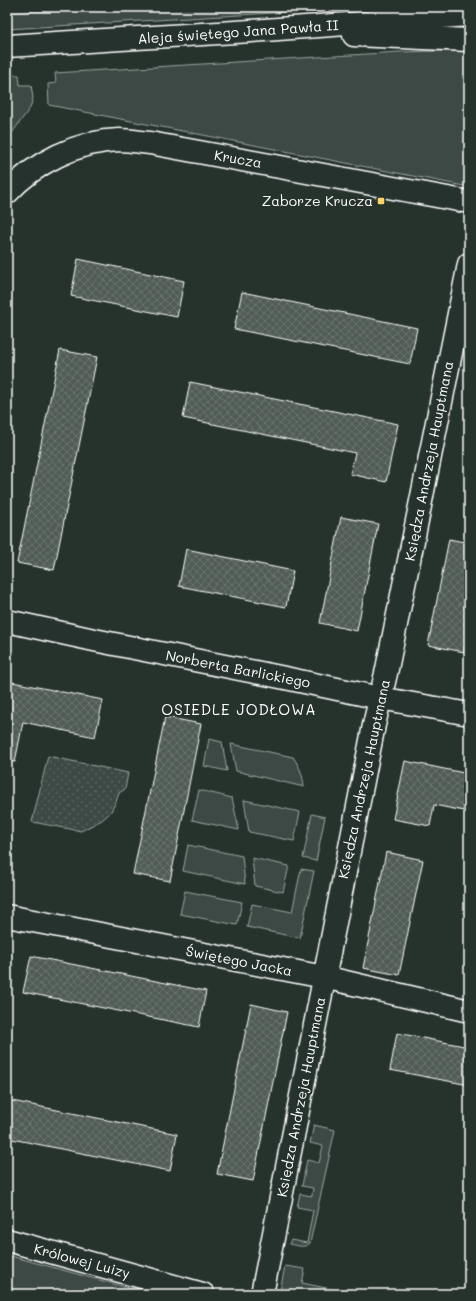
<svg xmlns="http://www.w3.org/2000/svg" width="476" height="1301" font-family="Mali,sans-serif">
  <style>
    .grass { fill: #3e4944; stroke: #9ea4a2 }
    .park { fill: url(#park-dots); stroke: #9ea4a2 }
    .building { fill: url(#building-cross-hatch); stroke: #fff }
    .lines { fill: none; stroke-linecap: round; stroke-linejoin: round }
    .street-casing { stroke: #fff; stroke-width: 25 }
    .primary-casing { stroke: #fff; stroke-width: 25 }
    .street { stroke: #26332d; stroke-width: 22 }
    .primary { stroke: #26332d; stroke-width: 22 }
    .poi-dot { fill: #ffd166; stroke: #26332d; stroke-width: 1.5 }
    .labels { text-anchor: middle; stroke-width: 4; stroke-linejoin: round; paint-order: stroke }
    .street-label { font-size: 14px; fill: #fff; stroke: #26332d }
    .poi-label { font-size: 14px; fill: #fff; stroke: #26332d; text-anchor: end }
    .neighbourhood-label { font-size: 15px; letter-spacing: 1px; fill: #fff; stroke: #26332d }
  </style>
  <defs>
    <pattern id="park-dots" width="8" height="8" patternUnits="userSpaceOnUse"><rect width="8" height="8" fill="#3e4944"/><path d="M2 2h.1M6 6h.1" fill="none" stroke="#5b6460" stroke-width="1.8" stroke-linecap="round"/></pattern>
    <pattern id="building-cross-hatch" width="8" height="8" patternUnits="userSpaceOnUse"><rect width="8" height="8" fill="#515c57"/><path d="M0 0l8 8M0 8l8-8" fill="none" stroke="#6b7470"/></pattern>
  </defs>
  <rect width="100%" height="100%" fill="#26332d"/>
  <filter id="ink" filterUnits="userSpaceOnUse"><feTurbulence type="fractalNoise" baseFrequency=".025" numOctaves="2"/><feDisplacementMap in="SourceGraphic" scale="8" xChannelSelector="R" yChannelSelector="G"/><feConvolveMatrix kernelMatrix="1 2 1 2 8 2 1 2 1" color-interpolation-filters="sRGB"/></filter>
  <g filter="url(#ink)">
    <g class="grass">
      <path d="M 109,7 L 372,7 L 7,29 L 7,13 Z"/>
      <path d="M 469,50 L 469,187 L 49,105 L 48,84 L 56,83 L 55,73 L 400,52 Z"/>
      <path d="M 7,75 L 19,75 L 20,85 L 31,85 L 33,98 L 30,108 L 7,140 Z"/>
      <path d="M 209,739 L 222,742 L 227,771 L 204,766 Z"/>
      <path d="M 231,744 L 293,757 C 300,767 303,775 304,787 L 236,771 Z"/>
      <path d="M 199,790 L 232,798 L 239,830 L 192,820 Z"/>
      <path d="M 244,800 L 300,812 L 294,841 L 249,832 Z"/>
      <path d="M 312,814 L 325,817 L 316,861 L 303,858 Z"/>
      <path d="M 188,845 L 242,856 L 245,884 L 183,871 Z"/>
      <path d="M 252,858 L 289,866 L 283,892 L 255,886 Z"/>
      <path d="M 301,869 L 314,871 L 300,938 L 247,927 L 252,904 L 292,912 Z"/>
      <path d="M 185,891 L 242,902 L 237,925 L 180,914 Z"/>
      <path d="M 314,1125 L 335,1130 L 310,1243 C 304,1249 296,1245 289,1244 L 291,1240 L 307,1243 L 313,1210 L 297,1207 L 300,1194 L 312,1196 L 313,1188 L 302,1186 L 307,1160 L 319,1163 L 323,1146 L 310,1143 Z"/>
      <path d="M 7,1255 L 151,1294 L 7,1294 Z"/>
      <path d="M 285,1266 L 305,1269 L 302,1283 L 355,1294 L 281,1294 L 280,1291 Z"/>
    </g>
    <path class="park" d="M 48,756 L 128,773 L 125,789 L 119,793 L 116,802 L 110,813 L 102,820 L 81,831 L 32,822 Z"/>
    <g class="building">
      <path d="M 78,259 L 184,281 L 177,317 L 71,296 Z"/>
      <path d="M 242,292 L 417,328 L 410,364 L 234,329 Z"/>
      <path d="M 60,350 L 97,357 L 54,570 L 17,563 Z"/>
      <path d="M 190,382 L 398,424 L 386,482 L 350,474 L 355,453 L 183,418 Z"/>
      <path d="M 341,517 L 378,524 L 357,631 L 320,623 Z"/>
      <path d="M 449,539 L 469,543 L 469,628 L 464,652 L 428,645 Z"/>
      <path d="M 186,549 L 293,571 L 286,607 L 179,586 Z"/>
      <path d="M 7,681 L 103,700 L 95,737 L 23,722 L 15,762 L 7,761 Z"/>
      <path d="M 165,717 L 201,724 L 170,881 L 133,874 Z"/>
      <path d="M 405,761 L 469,774 L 469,812 L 434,805 L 430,826 L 393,819 Z"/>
      <path d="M 386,852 L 423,860 L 399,975 L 363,968 Z"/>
      <path d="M 31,956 L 206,991 L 199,1027 L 23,992 Z"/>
      <path d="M 251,1004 L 287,1012 L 253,1181 L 217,1174 Z"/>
      <path d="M 397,1033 L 469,1047 L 469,1085 L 390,1070 Z"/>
      <path d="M 7,1100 L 177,1134 L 170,1171 L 7,1138 Z"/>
    </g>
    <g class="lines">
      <defs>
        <g id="street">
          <path d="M 7,193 C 34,163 78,141 119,140 C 129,140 140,142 150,143 L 469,202"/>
          <path d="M 7,621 L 94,640 L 285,678 L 380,698 L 469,714"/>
          <path d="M 7,916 L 324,977 L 469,1011"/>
          <path d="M 7,1240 L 203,1294"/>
          <path d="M 262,1294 L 374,725 L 387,669 L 469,264"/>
        </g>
        <g id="primary">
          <path d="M 354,35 L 469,40"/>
          <path d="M 7,46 L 251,31 L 469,15"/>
        </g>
      </defs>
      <use href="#street" class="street-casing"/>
      <use href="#primary" class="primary-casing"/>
      <use href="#street" class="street"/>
      <use href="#primary" class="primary"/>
    </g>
  </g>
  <rect class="poi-dot" x="377" y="197" width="8" height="8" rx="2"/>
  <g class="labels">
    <g class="street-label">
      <text transform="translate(238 32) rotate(-4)" y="5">Aleja świętego Jana Pawła II</text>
      <text transform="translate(238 159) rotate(10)" y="5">Krucza</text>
      <text transform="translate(429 461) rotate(-79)" y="5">Księdza Andrzeja Hauptmana</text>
      <text transform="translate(238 669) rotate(11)" y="5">Norberta Barlickiego</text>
      <text transform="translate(364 779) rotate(-78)" y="5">Księdza Andrzeja Hauptmana</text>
      <text transform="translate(239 961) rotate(11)" y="5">Świętego Jacka</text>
      <text transform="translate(301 1097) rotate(-79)" y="5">Księdza Andrzeja Hauptmana</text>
      <text transform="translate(82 1261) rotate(15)" y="5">Królowej Luizy</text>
    </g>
    <g class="poi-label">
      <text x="373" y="206">Zaborze Krucza</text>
    </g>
    <g class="neighbourhood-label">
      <text x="239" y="715">OSIEDLE JODŁOWA</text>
    </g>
  </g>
  <rect width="476" height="1301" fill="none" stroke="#26332d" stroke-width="24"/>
  <rect x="12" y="12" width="452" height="1277" fill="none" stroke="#fff" stroke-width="1.5" filter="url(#ink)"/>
</svg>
